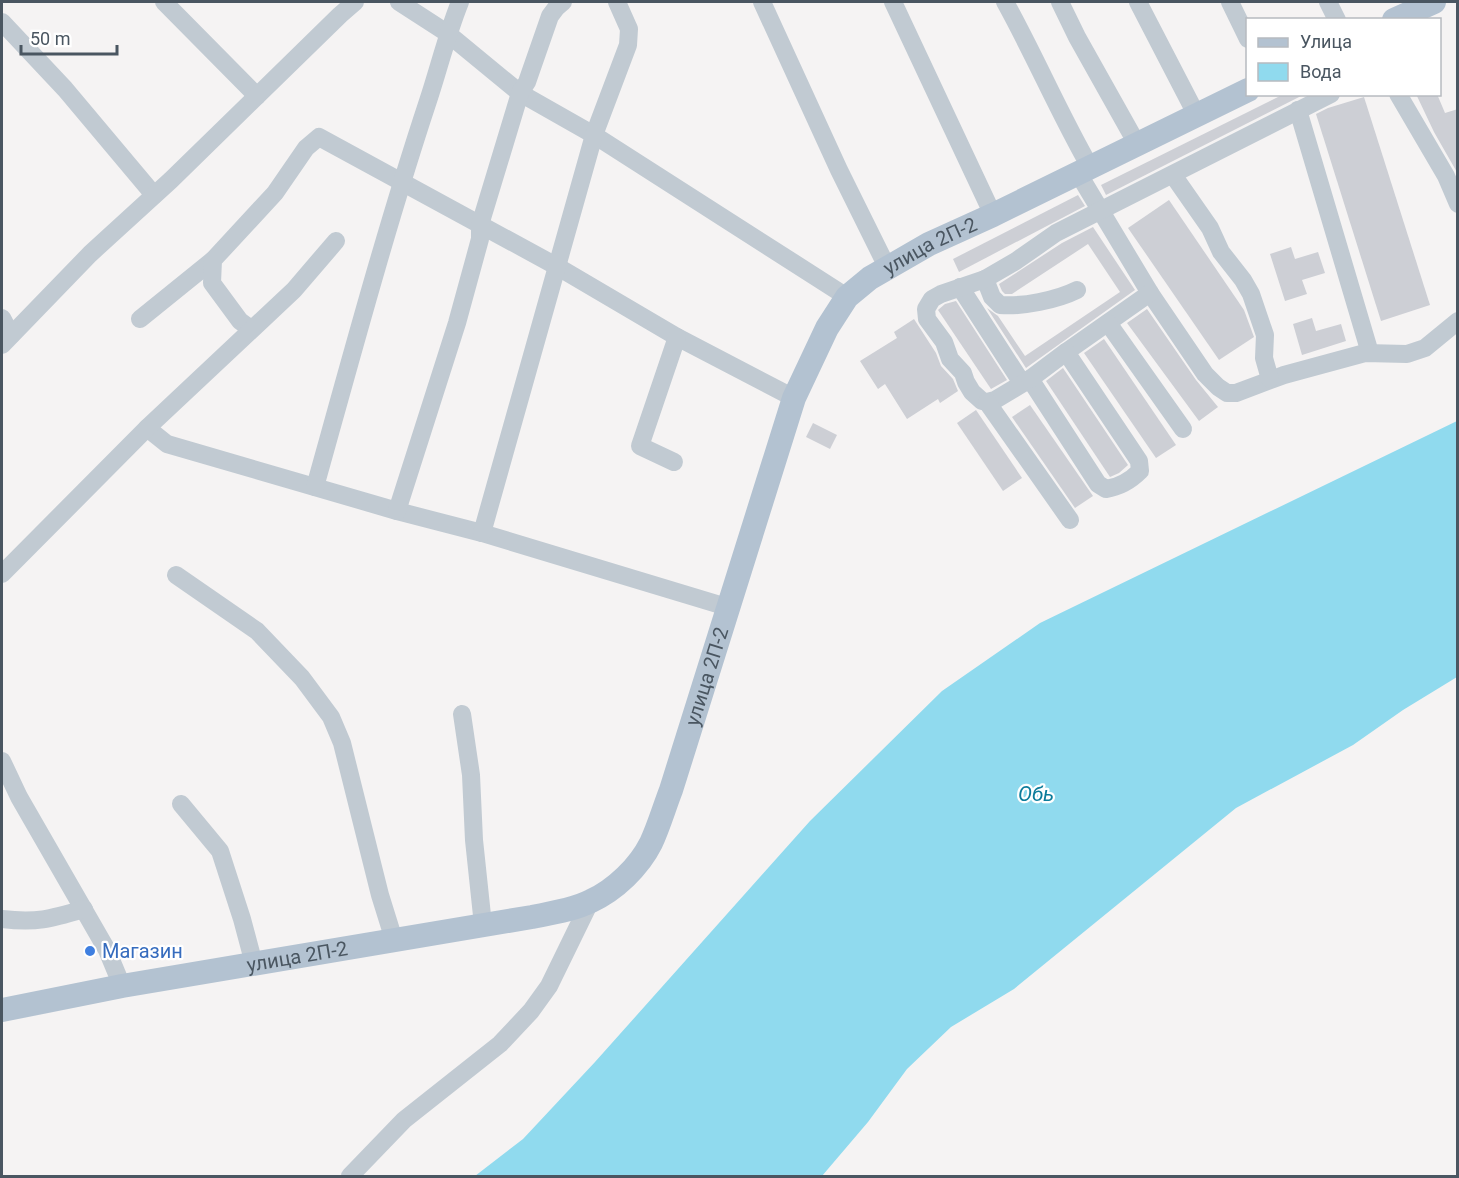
<svg xmlns="http://www.w3.org/2000/svg" width="1459" height="1178" font-family="Roboto,sans-serif">
  <style>
    .water { fill: #90daee }
    .building { fill: #cdcfd5 }
    .lines { fill: none; stroke-linecap: round; stroke-linejoin: round }
    .minor { stroke: #c1cad2; stroke-width: 18 }
    .major { stroke: #b3c2d1; stroke-width: 24 }
    .shop-dot { fill: #3f7fe0; stroke: #fff; stroke-width: 2 }
    .labels { text-anchor: middle; stroke-width: 4.5; stroke-linejoin: round; paint-order: stroke }
    .street-label { font-size: 20px; fill: #4a5661; stroke: #fff }
    .shop-label { font-size: 20px; fill: #366cbe; stroke: #fff; text-anchor: start }
    .water-label { font-size: 21px; font-style: italic; fill: #0c7c9b; stroke: #fff }
  </style>
  <rect width="100%" height="100%" fill="#f5f3f3"/>
  <path class="water" d="M 1457,421 L 1457,677 L 1403,710 L 1353,745 L 1236,808 L 1014,989 L 951,1027 L 907,1069 L 868,1122 L 822,1176 L 475,1176 L 523,1139 L 595,1062 L 810,821 L 942,691 L 1040,623 Z"/>
  <g class="building">
    <path d="M 1284,94 L 1305,94 L 1106,195 L 1101,185 Z"/>
    <path d="M 1416,94 L 1437,94 L 1445,113 L 1458,109 L 1458,174 L 1434,132 Z"/>
    <path d="M 1364,97 L 1430,305 L 1381,321 L 1316,114 L 1328,108 Z"/>
    <path d="M 1078,195 L 1085,206 L 959,272 L 953,259 Z"/>
    <path d="M 1169,200 L 1244,310 L 1254,337 L 1219,360 L 1128,228 Z"/>
    <path d="M 1093,227 L 1135,290 L 1026,368 L 987,308 L 998,316 L 1025,356 L 1120,292 L 1088,244 L 1012,294 L 1005,294 L 1002,291 L 999,284 L 1062,243 Z"/>
    <path d="M 1291,247 L 1295,259 L 1318,252 L 1325,273 L 1302,280 L 1307,294 L 1285,301 L 1270,254 Z"/>
    <path d="M 956,301 L 1007,380 L 991,389 L 938,310 L 945,304 Z"/>
    <path d="M 1147,309 L 1196,380 L 1218,407 L 1199,421 L 1127,323 Z"/>
    <path d="M 1312,318 L 1316,331 L 1341,324 L 1346,341 L 1302,355 L 1293,324 Z"/>
    <path d="M 914,319 L 936,353 L 941,366 L 953,379 L 958,391 L 940,403 L 938,399 L 907,419 L 885,384 L 878,389 L 860,361 L 897,338 L 894,332 Z"/>
    <path d="M 1104,339 L 1176,445 L 1156,458 L 1084,353 Z"/>
    <path d="M 1063,368 L 1128,465 L 1119,473 L 1110,477 L 1046,381 Z"/>
    <path d="M 1030,405 L 1093,496 L 1075,508 L 1012,417 Z"/>
    <path d="M 976,410 L 1022,478 L 1003,491 L 957,423 Z"/>
    <path d="M 813,423 L 837,435 L 830,449 L 806,437 Z"/>
  </g>
  <g class="lines">
    <g class="minor">
      <path d="M 164,2 L 257,96"/>
      <path d="M 399,2 L 447,33 L 520,93 L 594,135 L 847,297"/>
      <path d="M 762,2 L 839,170 L 887,267"/>
      <path d="M 893,2 L 993,215"/>
      <path d="M 1005,2 C 1035,56 1059,113 1090,167"/>
      <path d="M 1060,2 L 1077,37 L 1137,144"/>
      <path d="M 1138,2 L 1196,114"/>
      <path d="M 1230,2 L 1248,39"/>
      <path d="M 1328,2 L 1337,20"/>
      <path d="M 2,22 L 65,89 L 154,195"/>
      <path d="M 1398,94 L 1446,176 L 1458,204"/>
      <path d="M 1298,110 L 1370,353"/>
      <path d="M 1078,173 L 1150,293 L 1205,374 L 1218,387 L 1227,393 L 1236,393 L 1284,375 L 1365,353 L 1407,354 L 1425,348 L 1458,321"/>
      <path d="M 1173,175 L 1210,228 L 1221,252 L 1243,280 L 1251,294 L 1265,335 L 1264,358 L 1270,379"/>
      <path d="M 985,279 L 992,297 L 1000,305 C 1022,307 1057,300 1077,290"/>
      <path d="M 960,287 L 1022,383"/>
      <path d="M 1150,293 L 1066,352 L 1139,461 L 1140,471 C 1130,481 1120,487 1106,489 L 1098,484 L 1030,379 L 995,400 L 987,402 L 982,401 L 972,392 L 966,382 L 963,373 L 950,359 L 944,342 L 927,319 L 926,309 L 932,299 L 941,294 L 985,279 L 1016,261 L 1056,233 L 1331,94"/>
      <path d="M 2,318 L 11,335"/>
      <path d="M 140,319 L 213,260"/>
      <path d="M 1108,323 L 1183,429"/>
      <path d="M 251,329 L 240,321 L 212,283 L 213,260 L 275,193 L 306,148 L 319,137 L 558,267 L 677,337 L 794,398"/>
      <path d="M 2,345 L 90,254 L 171,180 L 340,15 L 355,2"/>
      <path d="M 1030,379 L 1066,352"/>
      <path d="M 987,402 L 1070,520"/>
      <path d="M 147,428 L 167,444 L 397,511 L 482,533 L 727,607"/>
      <path d="M 674,462 L 640,446 L 677,337"/>
      <path d="M 315,487 C 351,358 386,228 428,101 C 439,68 447,34 460,2"/>
      <path d="M 397,511 L 457,323 L 480,239 L 480,225 L 520,93 L 527,82 L 550,16 L 556,8 L 563,2"/>
      <path d="M 482,533 L 594,135 L 628,45 L 629,29 L 617,2"/>
      <path d="M 2,574 L 147,428 L 294,290 L 336,241"/>
      <path d="M 176,575 L 257,631 L 302,678 L 331,717 L 342,743 L 380,895 L 394,940"/>
      <path d="M 462,714 L 471,775 L 474,840 L 483,925"/>
      <path d="M 2,761 L 19,797 L 107,950 L 122,986"/>
      <path d="M 181,804 L 220,851 L 242,919 L 254,964"/>
      <path d="M 2,919 C 37,923 50,919 84,909"/>
      <path d="M 350,1176 L 404,1120 L 500,1044 L 531,1011 L 549,986 L 590,902"/>
    </g>
    <g class="major">
      <path d="M 1394,20 L 1434,2"/>
      <path id="s1" d="M 2,1010 L 122,986 L 532,917 C 552,913 573,910 591,901 C 615,890 639,867 651,843 C 659,826 664,808 671,790 L 794,398 L 827,328 L 847,297 L 870,278 L 929,244 L 993,215 L 1248,90"/>
    </g>
  </g>
  <circle class="shop-dot" cx="90" cy="951" r="6"/>
  <g class="labels">
    <g class="street-label">
      <text dy="7" stroke="none"><textPath href="#s1" startOffset="1364">улица 2П-2</textPath></text>
      <text dy="7" stroke="none"><textPath href="#s1" startOffset="860">улица 2П-2</textPath></text>
      <text dy="7" stroke="none"><textPath href="#s1" startOffset="300">улица 2П-2</textPath></text>
    </g>
    <g class="shop-label">
      <text x="102" y="958">Магазин</text>
    </g>
    <g class="water-label">
      <text x="1036" y="801">Обь</text>
    </g>
  </g>
  <rect width="1459" height="1178" fill="none" stroke="#4a5661" stroke-width="6"/>
  <rect x="1246" y="18" width="195" height="78" fill="#ffffff" stroke="#b7bbc0" stroke-width="1.5"/>
  <rect x="1258" y="38" width="30" height="9" fill="#b3c2d1" stroke="#b7bbc0" stroke-width="1.5"/>
  <text x="1300" y="48" font-size="18" fill="#4a5661">Улица</text>
  <rect x="1258" y="63" width="30" height="18" fill="#90daee" stroke="#b7bbc0" stroke-width="1.5"/>
  <text x="1300" y="78" font-size="18" fill="#4a5661">Вода</text>
  <path d="M21 45v9h96v-9" fill="none" stroke="#4a5661" stroke-width="3"/>
  <text x="30" y="45" font-size="18" fill="#4a5661" stroke="#ffffff" stroke-width="4.5" paint-order="stroke">50 m</text>
</svg>
